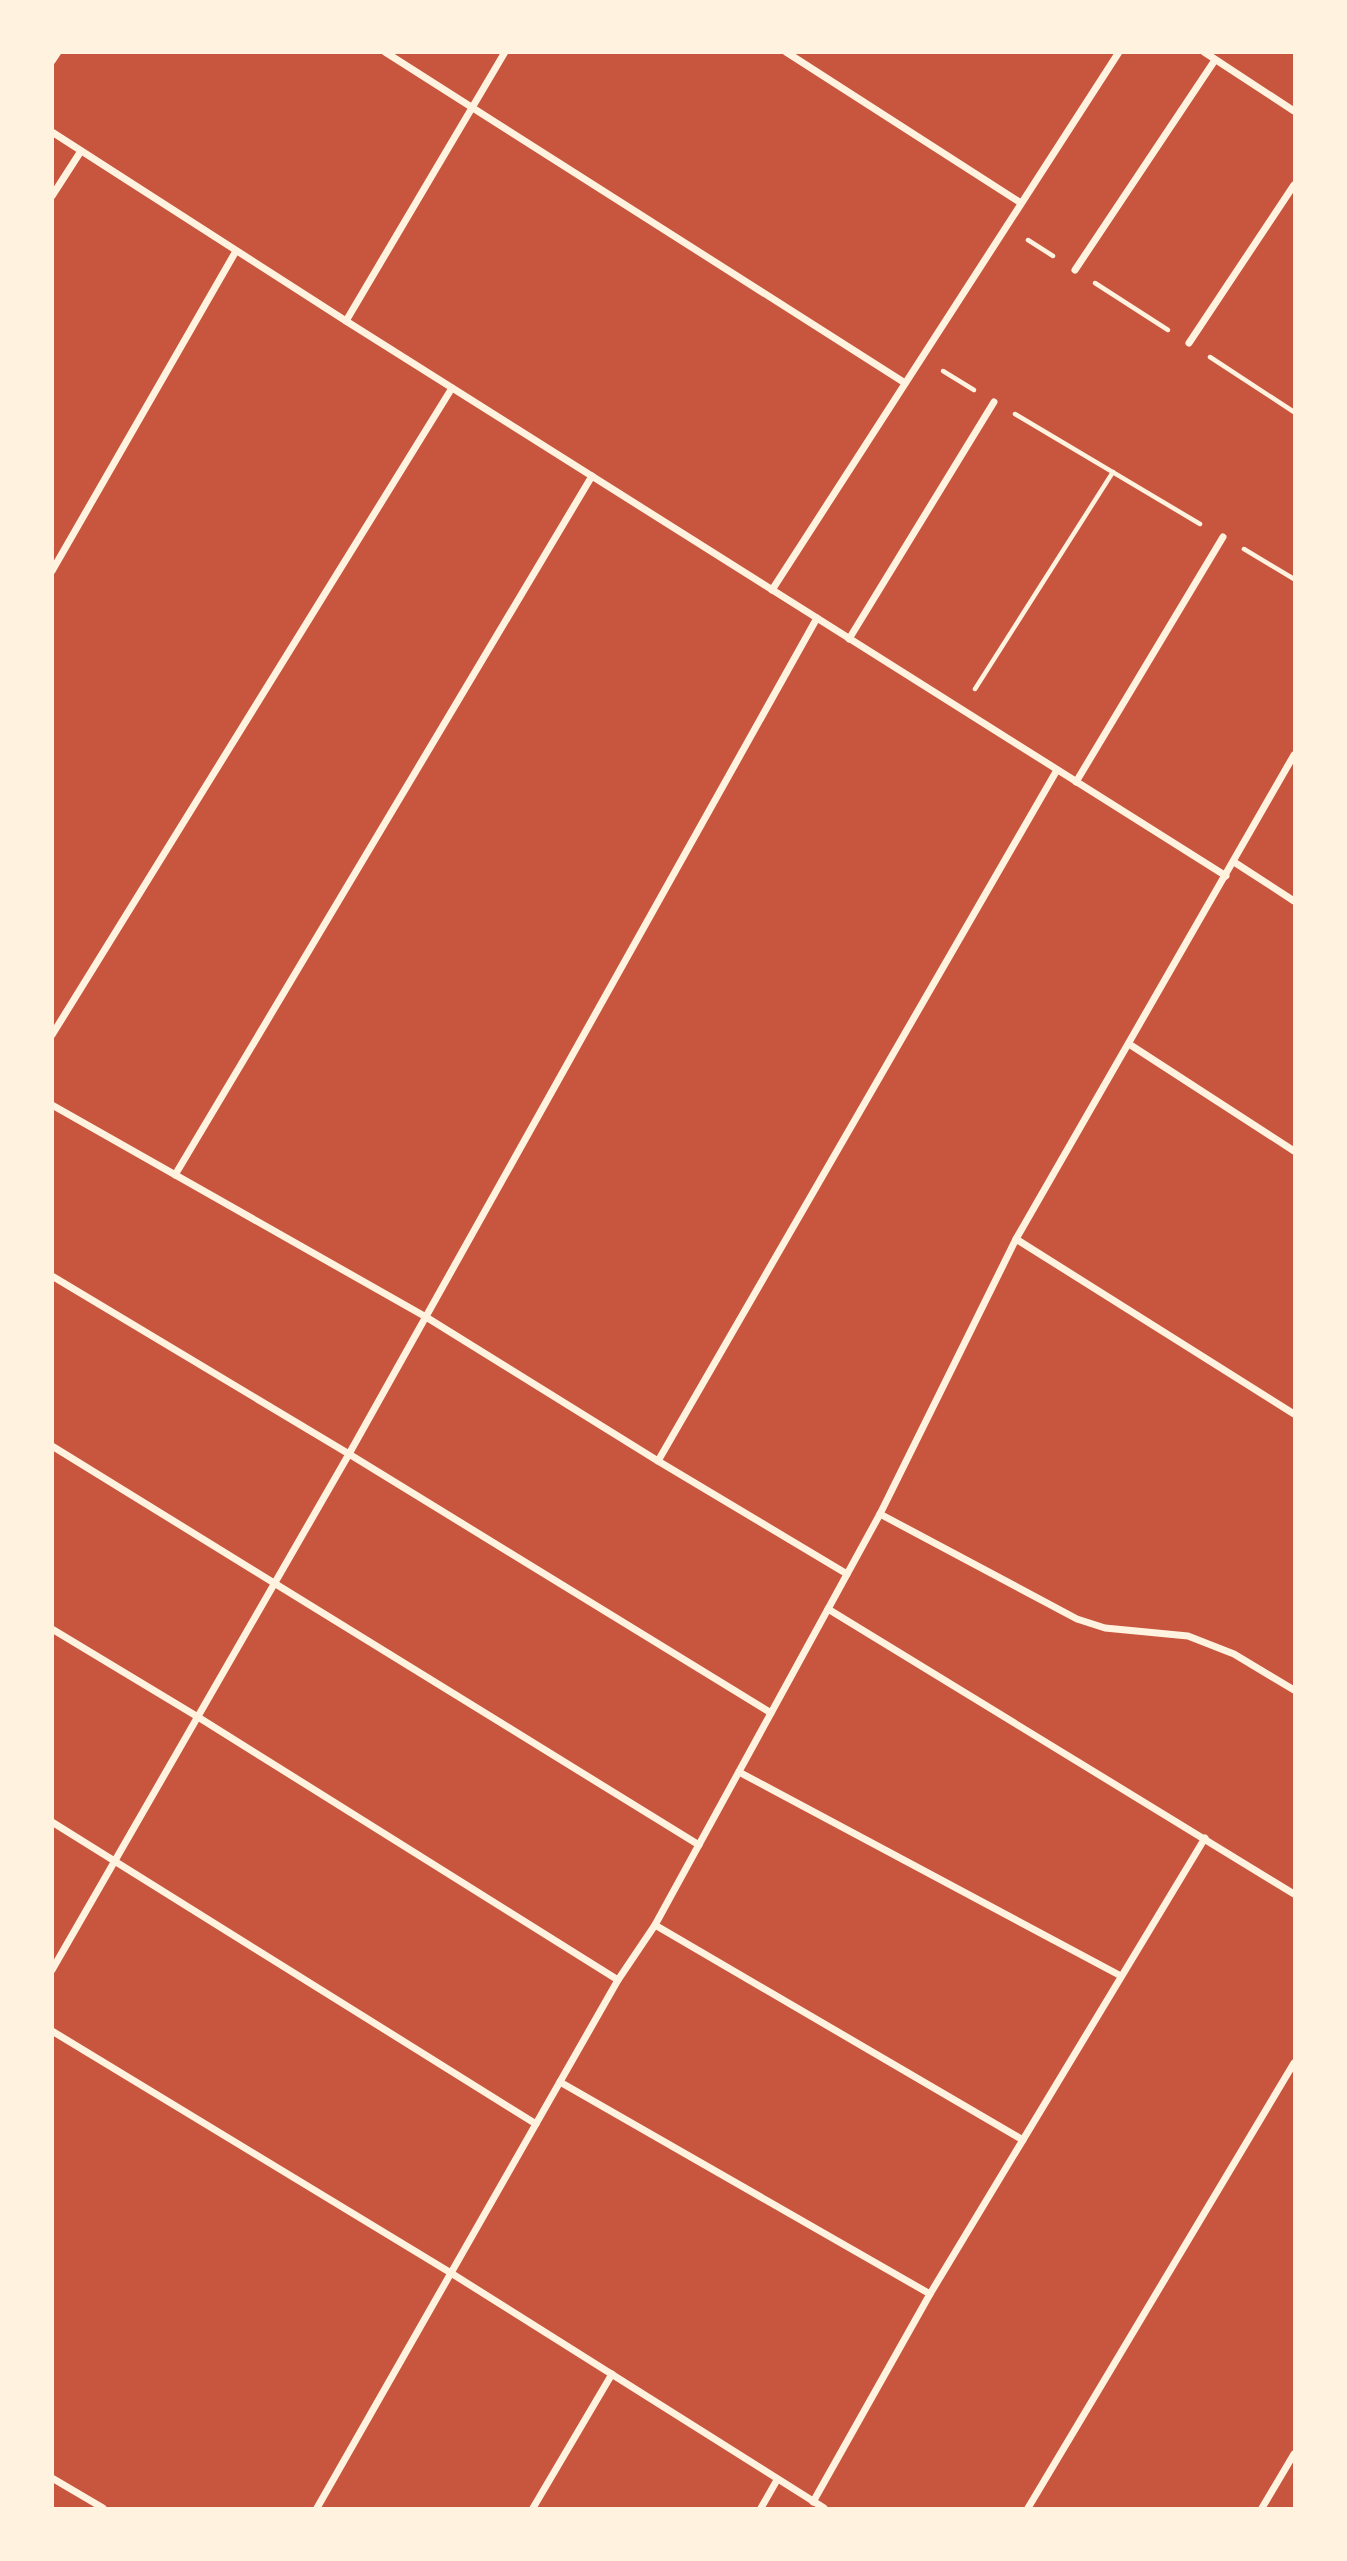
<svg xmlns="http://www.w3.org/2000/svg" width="1347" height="2561" font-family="'Space Grotesk',sans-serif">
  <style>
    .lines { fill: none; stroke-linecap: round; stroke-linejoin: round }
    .path { stroke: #fff3e0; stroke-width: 4.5 }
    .minor { stroke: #fff3e0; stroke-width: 7 }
  </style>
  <rect width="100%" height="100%" fill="#c8553d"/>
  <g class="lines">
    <g class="path">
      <path d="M 1028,240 L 1053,256"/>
      <path d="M 1095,283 L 1168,330"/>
      <path d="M 1210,357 L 1294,412"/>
      <path d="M 943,371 L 974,390"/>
      <path d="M 1015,414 L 1200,524"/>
      <path d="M 1244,549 L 1294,579"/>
      <path d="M 975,689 L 1113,472"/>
    </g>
    <g class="minor">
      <path d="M 385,52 L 905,383"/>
      <path d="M 786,52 L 1021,203"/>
      <path d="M 1204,52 L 1294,111"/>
      <path d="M 52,61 L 58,52"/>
      <path d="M 52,132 L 346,321 L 1226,876"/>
      <path d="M 52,196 L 81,151"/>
      <path d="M 1075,270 L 1215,60"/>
      <path d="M 346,321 L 505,52"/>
      <path d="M 1189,343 L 1294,185"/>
      <path d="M 52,571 L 236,251"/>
      <path d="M 772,590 L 1119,52"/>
      <path d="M 849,639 L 994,402"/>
      <path d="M 1076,782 L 1223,537"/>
      <path d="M 1234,862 L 1294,901"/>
      <path d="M 52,1035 L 452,388"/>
      <path d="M 1129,1044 L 1294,1151"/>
      <path d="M 52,1105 L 426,1317 L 658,1461 L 847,1574"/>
      <path d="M 175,1175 L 592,476"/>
      <path d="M 1016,1239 L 1294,1414"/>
      <path d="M 52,1276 L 349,1454 L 771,1713"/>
      <path d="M 52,1446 L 699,1845"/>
      <path d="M 658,1461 L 1057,770"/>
      <path d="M 880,1514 L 1077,1619 L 1105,1628 L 1188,1636 L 1234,1654 L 1294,1690"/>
      <path d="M 828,1609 L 1294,1894"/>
      <path d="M 52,1629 L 198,1717 L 618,1980"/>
      <path d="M 739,1772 L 1121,1976"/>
      <path d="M 52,1822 L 536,2124"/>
      <path d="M 655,1925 L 1023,2140"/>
      <path d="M 52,1970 L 349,1454 L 817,618"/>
      <path d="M 52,2031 L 451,2273 L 824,2508"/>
      <path d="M 560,2082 L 930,2294"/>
      <path d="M 52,2478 L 103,2508"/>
      <path d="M 813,2502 L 930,2294 L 1205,1838"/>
      <path d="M 317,2508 L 618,1980 L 655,1925 L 880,1514 L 1016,1239 L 1294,755"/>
      <path d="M 533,2508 L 612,2374"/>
      <path d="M 761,2508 L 777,2480"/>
      <path d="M 1028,2508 L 1294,2063"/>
      <path d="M 1262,2508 L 1294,2454"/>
    </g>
  </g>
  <rect width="1347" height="2561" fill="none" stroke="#fff3e0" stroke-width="108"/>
</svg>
